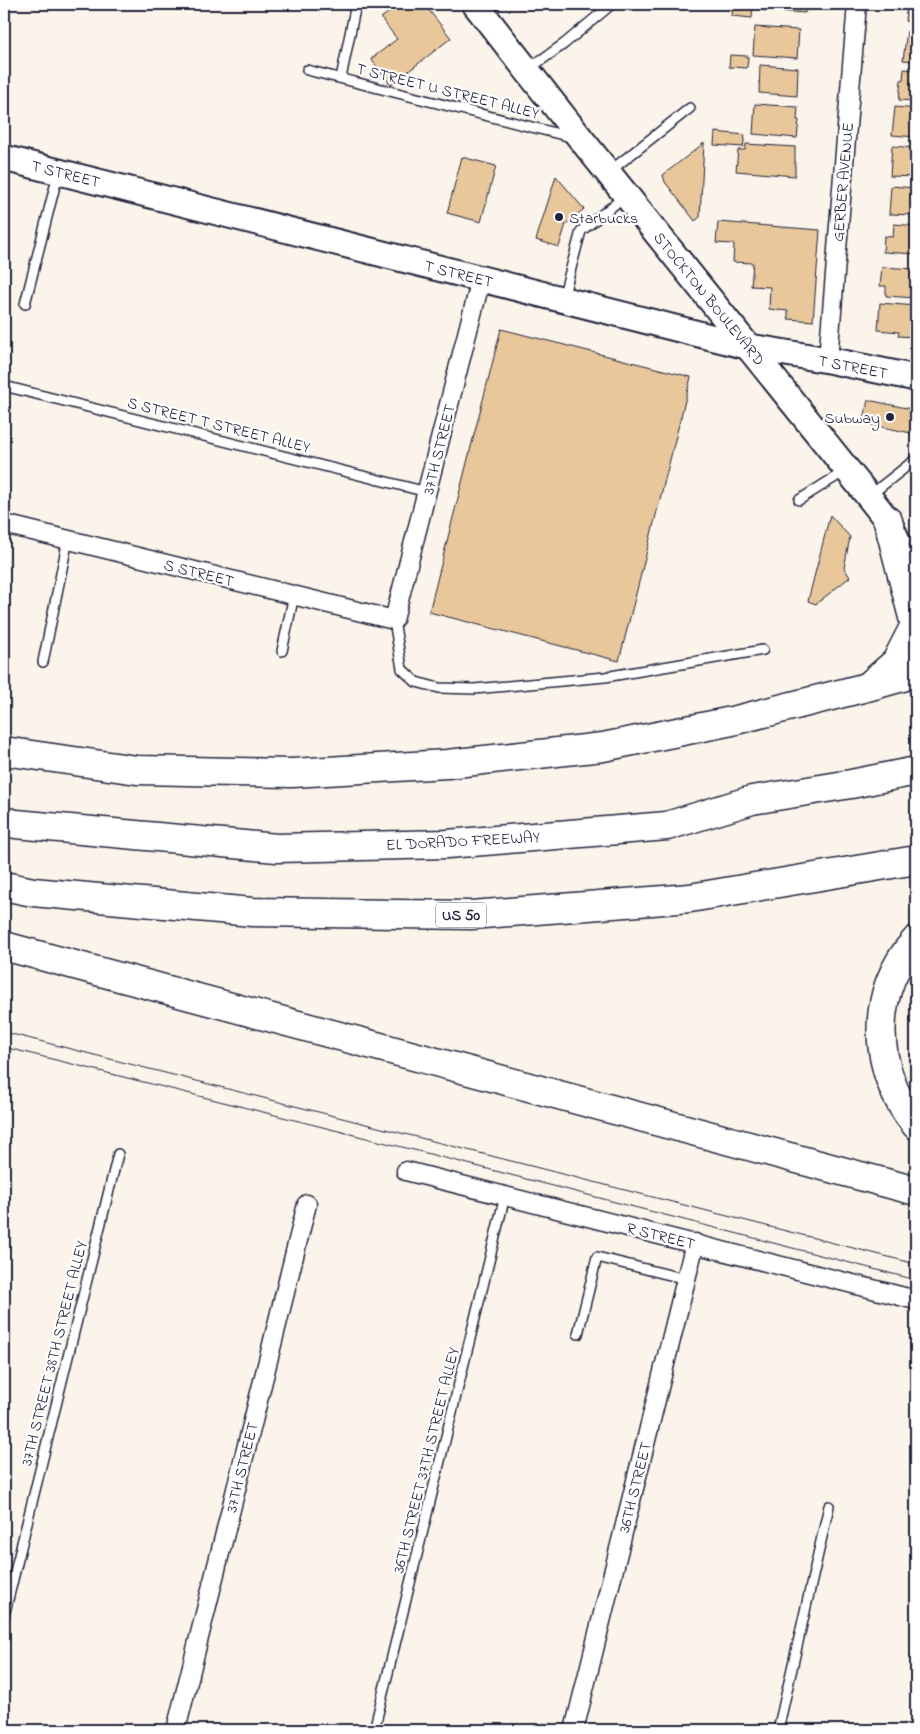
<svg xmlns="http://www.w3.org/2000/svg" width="920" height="1734" font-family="'Indie Flower',sans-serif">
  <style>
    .building { fill: #e8c79a; stroke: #22223b }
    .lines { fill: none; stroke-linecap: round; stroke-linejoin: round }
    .lane-casing { stroke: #22223b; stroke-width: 12 }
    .street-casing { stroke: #22223b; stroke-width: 21 }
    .secondary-casing { stroke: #22223b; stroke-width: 29 }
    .highway-casing { stroke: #22223b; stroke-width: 31 }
    .lane { stroke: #fff; stroke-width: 9 }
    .street { stroke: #fff; stroke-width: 18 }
    .secondary { stroke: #fff; stroke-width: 25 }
    .highway { stroke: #fff; stroke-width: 28 }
    .tram { stroke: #22223b; stroke-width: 1 }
    .poi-dot { fill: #22223b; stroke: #fff; stroke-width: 2 }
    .labels { text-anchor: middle; stroke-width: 4.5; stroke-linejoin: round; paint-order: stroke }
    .shield { fill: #fff; stroke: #646476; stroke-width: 1 }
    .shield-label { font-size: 15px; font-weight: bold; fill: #22223b }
    .street-label { font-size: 16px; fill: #22223b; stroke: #fff }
    .poi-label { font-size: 16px; fill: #22223b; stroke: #fff; text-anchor: start }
  </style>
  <rect width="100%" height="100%" fill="#faf4eb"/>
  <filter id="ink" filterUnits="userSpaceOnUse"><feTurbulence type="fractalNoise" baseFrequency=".02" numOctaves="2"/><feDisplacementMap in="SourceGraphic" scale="10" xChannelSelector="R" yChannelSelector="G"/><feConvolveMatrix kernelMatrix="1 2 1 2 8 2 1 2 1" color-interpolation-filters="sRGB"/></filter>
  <g filter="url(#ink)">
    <g class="building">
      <path d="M 400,4 L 424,4 L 451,38 L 391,85 L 371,59 L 397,39 L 381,18 Z"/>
      <path d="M 733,4 L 753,4 L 752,18 L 732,16 Z"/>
      <path d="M 762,4 L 806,4 L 805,13 L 762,10 Z"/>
      <path d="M 907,4 L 916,4 L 916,23 L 905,21 Z"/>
      <path d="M 755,27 L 799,30 L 797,58 L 753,55 Z"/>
      <path d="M 907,31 L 916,32 L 916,61 L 903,60 Z"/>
      <path d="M 730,55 L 748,56 L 747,68 L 729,67 Z"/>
      <path d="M 760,65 L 798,68 L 797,96 L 759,93 Z"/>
      <path d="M 904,69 L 916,70 L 916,101 L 899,100 L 901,80 L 903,80 Z"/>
      <path d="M 755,104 L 798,107 L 797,120 L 799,120 L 797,138 L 753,134 Z"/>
      <path d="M 895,107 L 916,109 L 916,137 L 892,135 Z"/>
      <path d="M 715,132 L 745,135 L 743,147 L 714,145 Z"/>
      <path d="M 704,143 L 700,217 L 695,221 L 665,182 L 663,175 Z"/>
      <path d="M 746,144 L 795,147 L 795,176 L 736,171 L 738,150 L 745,150 Z"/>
      <path d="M 892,146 L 916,148 L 916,177 L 890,176 Z"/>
      <path d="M 462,157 L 496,166 L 481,222 L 447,213 Z"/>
      <path d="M 556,176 L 584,209 L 566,224 L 559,247 L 536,240 Z"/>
      <path d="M 891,186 L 916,188 L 916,215 L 889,214 Z"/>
      <path d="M 718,222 L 820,230 L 813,321 L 788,319 L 788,311 L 769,309 L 770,287 L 751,286 L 753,263 L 733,262 L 734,244 L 716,243 Z"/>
      <path d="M 894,224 L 916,226 L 916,254 L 883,252 L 884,236 L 893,237 Z"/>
      <path d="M 882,267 L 916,269 L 916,298 L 886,296 L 886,286 L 880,286 Z"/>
      <path d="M 880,303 L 916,306 L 916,340 L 915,337 L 898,336 L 899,332 L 878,330 Z"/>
      <path d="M 501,329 L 691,377 L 619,661 L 429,612 Z"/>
      <path d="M 868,400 L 916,410 L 916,434 L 863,423 Z"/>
      <path d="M 830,515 L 850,537 L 844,568 L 850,577 L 816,604 L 808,601 Z"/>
    </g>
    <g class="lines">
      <defs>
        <g id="lane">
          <path d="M 307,70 L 571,137"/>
          <path d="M 527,70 L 564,44 L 612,4"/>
          <path d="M 341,78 L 356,4"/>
          <path d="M 610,171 L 690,108"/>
          <path d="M 563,298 L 581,231 L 624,197"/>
          <path d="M 25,304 L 58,174"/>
          <path d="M 4,386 L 427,492"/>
          <path d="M 869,496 L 916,459"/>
          <path d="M 799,500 L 845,471"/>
          <path d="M 394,620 L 402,669 L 416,682 L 439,688 L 474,689 L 605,677 L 763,650"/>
          <path d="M 282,651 L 294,595"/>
          <path d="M 43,662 L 68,539"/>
          <path d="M 578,1334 L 597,1257 L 686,1279"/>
          <path d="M 4,1616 L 118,1154"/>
          <path d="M 374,1730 L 505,1196"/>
          <path d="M 778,1730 L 829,1506"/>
        </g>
        <g id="street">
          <path d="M 828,360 L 857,4"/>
          <path d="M 4,524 L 394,620 L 481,279"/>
          <path d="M 406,1171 L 916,1300"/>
          <path d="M 176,1730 L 307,1204"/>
          <path d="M 574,1730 L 695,1243"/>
        </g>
        <g id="secondary">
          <path d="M 475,4 L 581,139 L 869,497 L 888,521 L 897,540"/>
          <path d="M 4,158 L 750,347 L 828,360 L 916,378"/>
        </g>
        <g id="highway">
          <path d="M 872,683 L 896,662 L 915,625 L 888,521"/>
          <path d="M 4,751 L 137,770 L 292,773 L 447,764 L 603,747 L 732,721 L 867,687 L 916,673"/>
          <path d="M 4,821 L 16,824 L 277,848 L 447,844 L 667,826 L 752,800 L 851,784 L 916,771"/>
          <path d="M 4,886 L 33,892 L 252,912 L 471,915 L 690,898 L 916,860"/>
          <path d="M 916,940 C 868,992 872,1072 916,1125"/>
          <path d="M 4,946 L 916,1191"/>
        </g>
      </defs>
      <use href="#lane" class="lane-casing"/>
      <use href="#street" class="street-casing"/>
      <use href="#secondary" class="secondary-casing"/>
      <use href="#highway" class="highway-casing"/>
      <use href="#lane" class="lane"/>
      <use href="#street" class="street"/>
      <use href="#secondary" class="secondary"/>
      <use href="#highway" class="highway"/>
      <g class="tram">
        <path d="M 4,1032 L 916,1264"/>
        <path d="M 4,1047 L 422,1152 L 916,1280"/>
      </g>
    </g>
  </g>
  <g class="poi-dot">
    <circle cx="559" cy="217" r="5"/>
    <circle cx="890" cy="417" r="5"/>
  </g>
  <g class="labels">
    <rect class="shield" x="436" y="902.5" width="50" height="25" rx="4"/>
    <g class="shield-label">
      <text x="461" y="920">US 50</text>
    </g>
    <g class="street-label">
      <text transform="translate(448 90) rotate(14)" y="6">T STREET U STREET ALLEY</text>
      <text transform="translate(66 173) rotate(14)" y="6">T STREET</text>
      <text transform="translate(842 182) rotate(-85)" y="6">GERBER AVENUE</text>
      <text transform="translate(459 273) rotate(14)" y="6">T STREET</text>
      <text transform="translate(710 298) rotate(51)" y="6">STOCKTON BOULEVARD</text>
      <text transform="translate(853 366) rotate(11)" y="6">T STREET</text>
      <text transform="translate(219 424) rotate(14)" y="6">S STREET T STREET ALLEY</text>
      <text transform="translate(438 449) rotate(-76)" y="6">37TH STREET</text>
      <text transform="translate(199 572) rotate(14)" y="6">S STREET</text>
      <text transform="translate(463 840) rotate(-3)" y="6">EL DORADO FREEWAY</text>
      <text transform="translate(661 1235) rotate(14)" y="6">R STREET</text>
      <text transform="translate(53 1353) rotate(-76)" y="6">37TH STREET 38TH STREET ALLEY</text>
      <text transform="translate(425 1460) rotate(-76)" y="6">36TH STREET 37TH STREET ALLEY</text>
      <text transform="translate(241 1467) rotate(-76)" y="6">37TH STREET</text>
      <text transform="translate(634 1487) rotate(-76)" y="6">36TH STREET</text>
    </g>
    <g class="poi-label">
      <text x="569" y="223">Starbucks</text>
      <text x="880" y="423" text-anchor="end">Subway</text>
    </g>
  </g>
  <rect width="920" height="1734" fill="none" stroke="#fff" stroke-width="20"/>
  <rect x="10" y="10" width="900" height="1714" fill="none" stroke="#22223b" stroke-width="2" filter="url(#ink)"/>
</svg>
